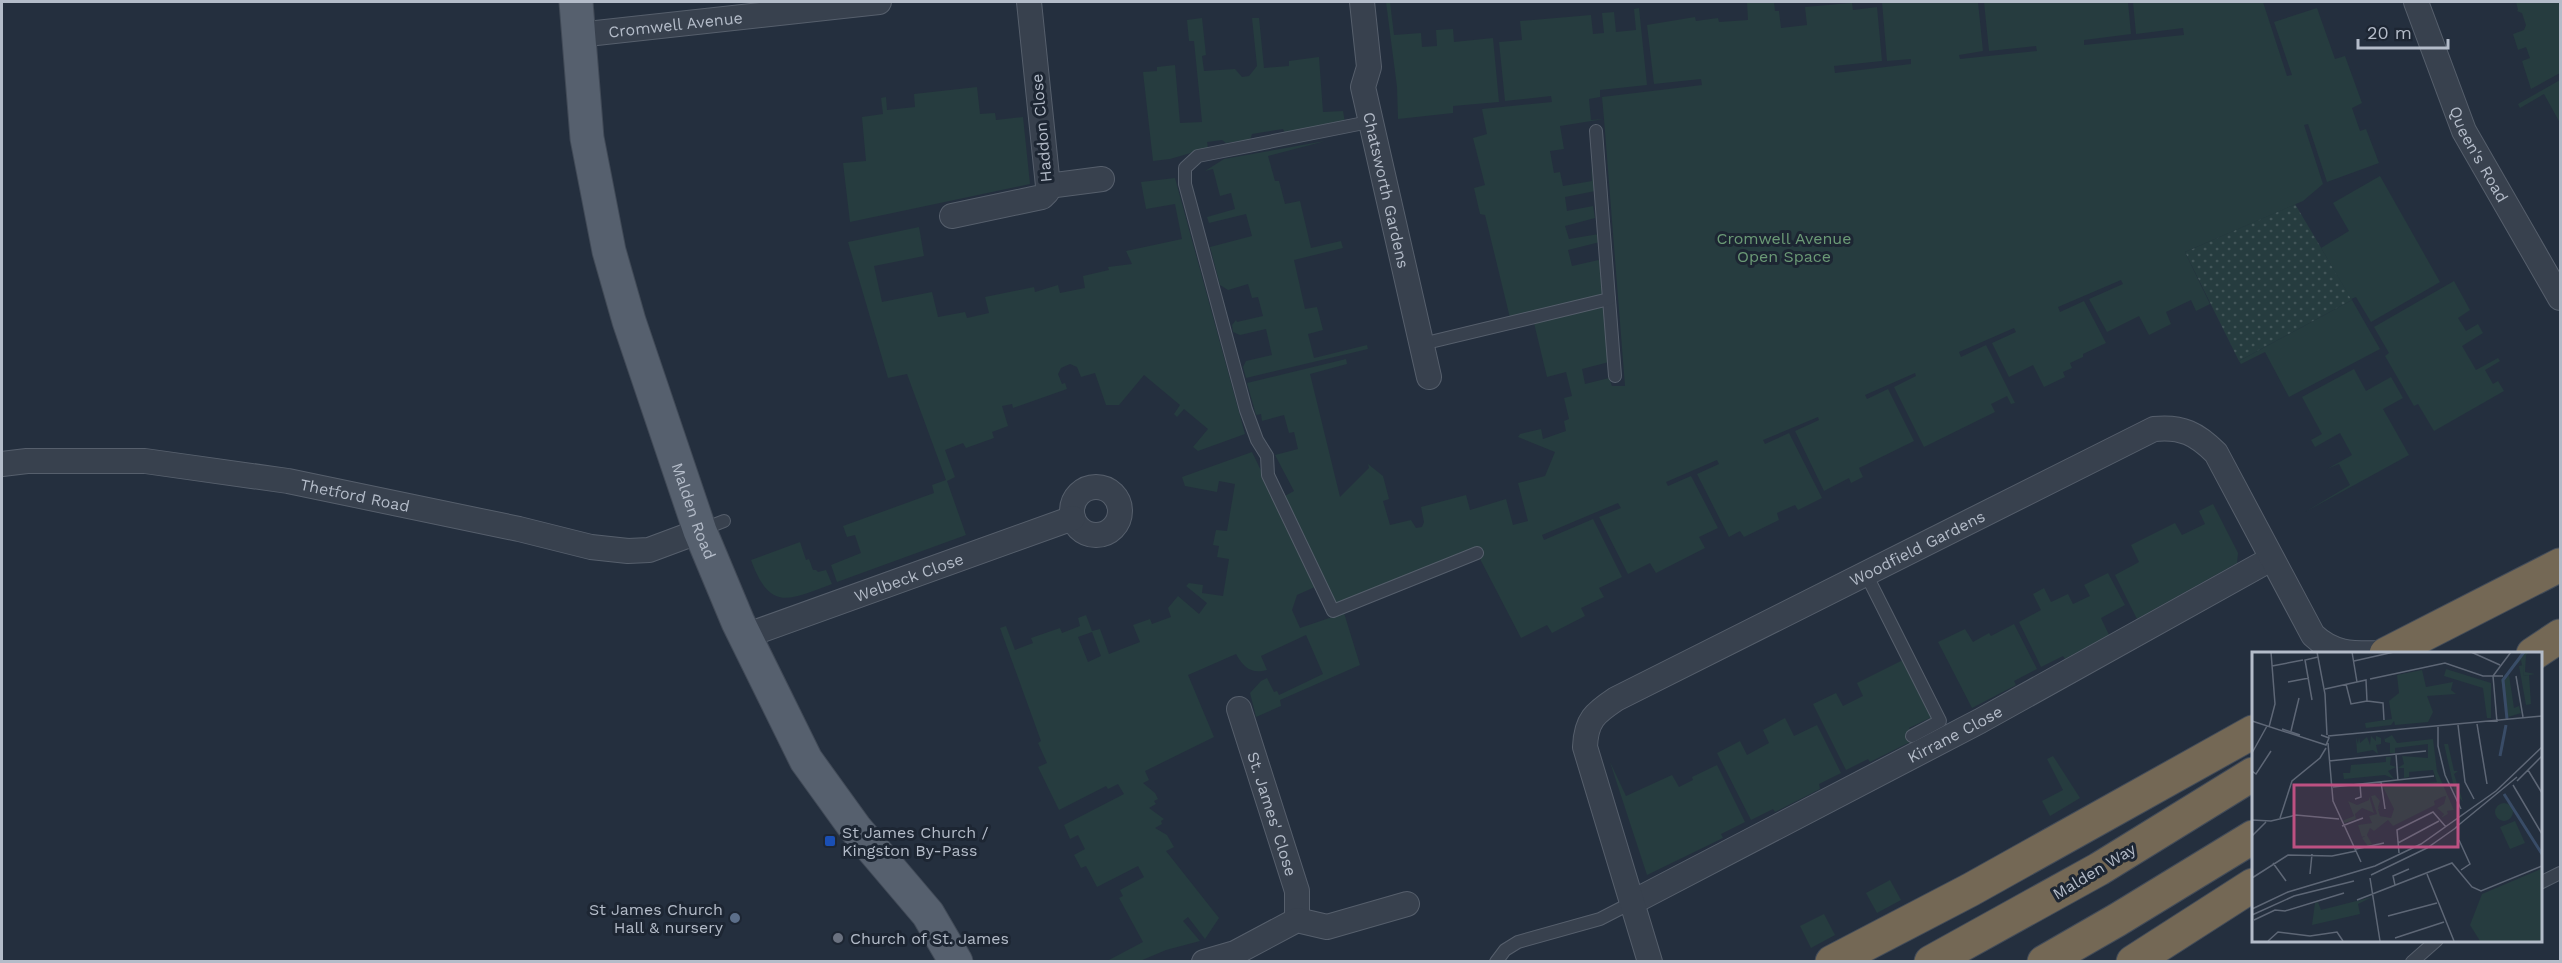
<svg xmlns="http://www.w3.org/2000/svg" width="2562" height="963" font-family="'Work Sans',sans-serif">
  <style>
    .grass { fill: url(#grass-dots) }
    .green { fill: #263c3f; fill-rule: evenodd }
    .lines { fill: none; stroke-linecap: round; stroke-linejoin: round }
    .lane-casing { stroke: #565f6c; stroke-width: 14 }
    .street-casing { stroke: #565f6c; stroke-width: 26 }
    .primary-casing { stroke: #414a57; stroke-width: 35 }
    .highway-casing { stroke: #434c59; stroke-width: 35 }
    .lane { stroke: #38414e; stroke-width: 12 }
    .street { stroke: #38414e; stroke-width: 24 }
    .primary { stroke: #56606e; stroke-width: 33 }
    .highway { stroke: #746855; stroke-width: 33 }
    .transit-dot { fill: #1a4fb4; stroke: #1d2633; stroke-width: 2 }
    .service-dot { fill: #5c6f8a; stroke: #1d2633; stroke-width: 2 }
    .worship-dot { fill: #6b7280; stroke: #1d2633; stroke-width: 2 }
    .labels { text-anchor: middle; stroke-width: 6; stroke-linejoin: round; paint-order: stroke }
    .street-label { font-size: 16px; fill: #b4bcc9; stroke: #1d2633 }
    .park-label { font-size: 16px; fill: #6b9a76; stroke: #1d2633 }
    .poi-label { font-size: 16px; fill: #b4bcc9; stroke: #1d2633; text-anchor: start }
    .inset-river { fill: none; stroke: #394c67; stroke-width: 3 }
    .inset-road { fill: none; stroke: #5e6776; stroke-width: 1.5 }
    .view { fill: #bd5182; fill-opacity: 0.15; stroke: #bd5182; stroke-width: 3 }
    .inset-edge { fill: none; stroke: #b4bcc9; stroke-width: 3 }
  </style>
  <defs>
    <pattern id="grass-dots" width="8" height="8" patternUnits="userSpaceOnUse" patternTransform="scale(1.5)"><rect width="8" height="8" fill="#263c3f"/><path d="M2 2h.1M6 6h.1" fill="none" stroke="#435659" stroke-width="1.8" stroke-linecap="round"/></pattern>
  </defs>
  <rect width="100%" height="100%" fill="#242f3e"/>
  <path class="grass" d="M 2295,204 L 2352,300 L 2239,361 L 2185,252 Z"/>
  <g class="green">
    <path d="M 1386,2 L 1390,2 L 1394,35 L 1421,33 L 1422,47 L 1437,46 L 1436,30 L 1453,29 L 1454,42 L 1493,38 L 1499,102 L 1453,106 L 1453,113 L 1398,119 L 1397,87 Z"/>
    <path d="M 1747,2 L 1774,2 L 1775,11 L 1779,11 L 1781,28 L 1807,25 L 1805,7 L 1852,3 L 1853,10 L 1877,7 L 1882,61 L 1834,66 L 1835,73 L 1911,64 L 1911,59 L 1887,61 L 1882,2 L 1978,2 L 1983,51 L 1959,55 L 1960,59 L 2037,51 L 2036,46 L 1989,51 L 1984,2 L 2128,2 L 2131,34 L 2084,40 L 2084,45 L 2184,35 L 2183,28 L 2136,34 L 2133,2 L 2263,2 L 2287,76 L 2292,75 L 2274,22 L 2317,8 L 2335,59 L 2345,56 L 2362,103 L 2352,108 L 2360,131 L 2366,129 L 2379,163 L 2327,182 L 2308,124 L 2304,125 L 2323,184 L 2303,201 L 2185,252 L 2210,304 L 2196,311 L 2191,300 L 2166,312 L 2171,324 L 2149,335 L 2139,316 L 2107,332 L 2089,299 L 2123,284 L 2121,280 L 2058,307 L 2060,312 L 2084,301 L 2106,343 L 2083,354 L 2083,357 L 2070,363 L 2072,368 L 2063,372 L 2065,377 L 2044,387 L 2033,365 L 2009,377 L 1992,343 L 2016,332 L 2014,328 L 1959,352 L 1961,357 L 1986,345 L 2015,403 L 2011,404 L 2007,396 L 1991,404 L 1995,412 L 1924,447 L 1894,387 L 1916,376 L 1915,373 L 1865,395 L 1867,399 L 1888,389 L 1914,441 L 1859,468 L 1863,477 L 1851,483 L 1849,478 L 1824,491 L 1795,431 L 1819,420 L 1818,417 L 1763,440 L 1765,444 L 1789,433 L 1822,498 L 1798,510 L 1795,505 L 1777,513 L 1779,520 L 1744,537 L 1740,531 L 1729,537 L 1697,474 L 1719,464 L 1717,460 L 1666,482 L 1668,486 L 1691,476 L 1718,528 L 1699,537 L 1705,548 L 1656,573 L 1650,563 L 1628,574 L 1599,517 L 1621,508 L 1618,503 L 1542,535 L 1544,540 L 1593,519 L 1622,577 L 1599,588 L 1604,597 L 1581,608 L 1585,616 L 1552,633 L 1547,625 L 1521,638 L 1479,557 L 1334,606 L 1283,497 L 1294,491 L 1275,455 L 1298,449 L 1294,432 L 1289,433 L 1284,415 L 1262,421 L 1261,414 L 1256,415 L 1247,383 L 1346,359 L 1347,364 L 1310,374 L 1340,497 L 1369,468 L 1368,464 L 1383,476 L 1389,499 L 1383,501 L 1390,525 L 1411,520 L 1416,528 L 1422,527 L 1424,522 L 1421,507 L 1466,495 L 1470,510 L 1506,499 L 1513,525 L 1528,521 L 1518,483 L 1545,476 L 1555,452 L 1518,437 L 1520,434 L 1541,429 L 1543,439 L 1566,431 L 1564,421 L 1569,419 L 1564,398 L 1572,396 L 1566,372 L 1547,377 L 1534,323 L 1605,307 L 1609,362 L 1582,369 L 1585,384 L 1609,378 L 1612,386 L 1625,386 L 1604,119 L 1560,126 L 1564,149 L 1550,151 L 1554,173 L 1560,172 L 1563,186 L 1592,181 L 1591,167 L 1595,191 L 1565,197 L 1567,211 L 1593,206 L 1595,218 L 1565,226 L 1569,239 L 1599,234 L 1600,242 L 1568,250 L 1572,266 L 1603,259 L 1604,295 L 1510,318 L 1485,215 L 1480,214 L 1474,188 L 1485,185 L 1473,138 L 1487,134 L 1482,109 L 1552,102 L 1551,96 L 1505,101 L 1499,42 L 1522,40 L 1520,21 L 1591,15 L 1593,34 L 1604,33 L 1602,13 L 1614,12 L 1616,32 L 1636,30 L 1634,9 L 1639,8 L 1647,85 L 1600,90 L 1600,97 L 1589,99 L 1591,120 L 1604,119 L 1602,97 L 1702,85 L 1701,79 L 1654,84 L 1647,25 L 1695,17 L 1696,21 L 1718,18 L 1719,22 L 1748,20 Z"/>
    <path d="M 2516,2 L 2559,2 L 2560,9 L 2560,73 L 2531,89 L 2522,61 L 2530,58 L 2526,47 L 2518,50 L 2513,34 L 2524,30 L 2526,25 L 2522,13 L 2517,11 L 2518,10 Z"/>
    <path d="M 1202,18 L 1206,55 L 1202,56 L 1204,71 L 1235,69 L 1242,77 L 1249,76 L 1257,66 L 1252,18 L 1259,18 L 1264,68 L 1289,66 L 1289,61 L 1319,57 L 1323,112 L 1343,111 L 1345,123 L 1285,133 L 1283,129 L 1252,134 L 1250,140 L 1226,143 L 1222,140 L 1207,142 L 1208,148 L 1170,159 L 1153,161 L 1143,72 L 1157,71 L 1157,67 L 1175,65 L 1180,123 L 1202,122 L 1194,41 L 1189,41 L 1187,20 Z"/>
    <path d="M 2560,80 L 2560,123 L 2544,94 L 2520,108 L 2518,104 Z"/>
    <path d="M 977,87 L 980,114 L 995,113 L 996,120 L 1023,117 L 1030,184 L 850,222 L 843,163 L 866,161 L 862,117 L 883,114 L 881,98 L 886,97 L 887,110 L 915,107 L 914,94 Z"/>
    <path d="M 1325,141 L 1268,156 L 1275,181 L 1279,181 L 1285,204 L 1300,201 L 1311,248 L 1341,241 L 1343,248 L 1294,260 L 1305,309 L 1317,307 L 1323,330 L 1308,334 L 1314,358 L 1367,345 L 1368,349 L 1246,378 L 1243,367 L 1246,361 L 1272,355 L 1266,329 L 1240,335 L 1233,332 L 1232,325 L 1236,320 L 1237,322 L 1263,316 L 1258,297 L 1252,298 L 1248,284 L 1228,290 L 1220,285 L 1210,247 L 1252,236 L 1246,214 L 1209,223 L 1207,217 L 1235,209 L 1231,193 L 1220,196 L 1213,169 L 1205,171 L 1224,159 Z"/>
    <path d="M 2380,176 L 2440,282 L 2371,322 L 2356,297 L 2351,299 L 2321,248 L 2349,231 L 2333,203 Z"/>
    <path d="M 1175,178 L 1245,434 L 1198,451 L 1193,447 L 1208,429 L 1184,409 L 1177,417 L 1174,414 L 1180,405 L 1144,375 L 1119,405 L 1106,405 L 1095,373 L 1081,377 L 1077,367 L 1070,364 L 1061,368 L 1058,374 L 1062,384 L 1065,383 L 1067,389 L 1013,408 L 1012,404 L 1002,406 L 1008,426 L 992,432 L 994,438 L 966,448 L 963,443 L 945,450 L 955,477 L 947,481 L 966,535 L 837,582 L 831,565 L 861,553 L 855,535 L 847,537 L 843,526 L 934,493 L 932,485 L 946,480 L 907,374 L 888,378 L 848,242 L 919,227 L 924,256 L 874,266 L 882,302 L 932,292 L 938,317 L 965,312 L 967,318 L 989,313 L 985,297 L 1034,287 L 1035,292 L 1058,285 L 1060,293 L 1085,288 L 1083,276 L 1109,270 L 1108,267 L 1132,264 L 1126,251 L 1182,239 L 1175,204 L 1146,209 L 1141,182 Z"/>
    <path d="M 2454,281 L 2470,310 L 2458,318 L 2466,331 L 2478,324 L 2483,333 L 2462,346 L 2476,370 L 2498,358 L 2500,361 L 2485,370 L 2493,384 L 2498,381 L 2504,391 L 2434,431 L 2418,404 L 2414,406 L 2385,356 L 2389,353 L 2374,327 Z"/>
    <path d="M 2352,300 L 2380,349 L 2289,397 L 2265,352 L 2241,364 L 2239,361 Z"/>
    <path d="M 2354,369 L 2366,391 L 2391,377 L 2403,398 L 2383,409 L 2409,455 L 2305,512 L 2350,485 L 2339,464 L 2327,469 L 2352,455 L 2340,433 L 2315,447 L 2311,440 L 2322,434 L 2302,397 Z"/>
    <path d="M 1252,452 L 1317,586 L 1297,595 L 1292,610 L 1300,628 L 1344,613 L 1360,665 L 1280,700 L 1281,706 L 1256,717 L 1250,693 L 1261,681 L 1267,678 L 1274,692 L 1277,691 L 1279,695 L 1323,674 L 1306,635 L 1261,656 L 1267,670 C 1251,674 1244,668 1236,654 L 1188,675 L 1214,737 L 1145,771 L 1149,780 L 1143,783 L 1155,793 L 1158,799 L 1154,801 L 1156,804 L 1149,808 L 1164,819 L 1161,821 L 1162,824 L 1155,828 L 1167,835 L 1174,847 L 1166,851 L 1219,918 L 1205,939 L 1188,917 L 1183,921 L 1200,941 L 1166,950 L 1140,961 L 1107,961 L 1143,942 L 1119,898 L 1123,896 L 1120,890 L 1144,877 L 1138,866 L 1097,887 L 1086,866 L 1081,868 L 1074,855 L 1085,849 L 1078,835 L 1070,839 L 1064,825 L 1124,794 L 1118,784 L 1108,789 L 1106,786 L 1059,810 L 1038,767 L 1047,763 L 1038,743 L 1041,741 L 1000,628 L 1006,626 L 1015,650 L 1033,643 L 1031,638 L 1060,628 L 1062,633 L 1080,626 L 1078,618 L 1086,615 L 1092,631 L 1100,629 L 1109,654 L 1140,642 L 1133,625 L 1150,619 L 1152,624 L 1171,617 L 1168,608 L 1178,596 L 1199,614 L 1207,603 L 1186,586 L 1189,583 L 1203,585 L 1202,593 L 1223,596 L 1229,559 L 1217,557 L 1219,546 L 1213,545 L 1216,530 L 1227,531 L 1235,484 L 1219,481 L 1217,492 L 1185,486 L 1182,477 ZM 1092,632 L 1101,656 L 1088,662 L 1078,637 Z"/>
    <path d="M 2213,504 L 2238,553 L 2237,563 L 2137,619 L 2115,575 L 2139,562 L 2131,545 L 2175,523 L 2182,535 L 2205,524 L 2199,511 Z"/>
    <path d="M 800,542 L 806,560 L 809,559 L 813,570 L 816,570 L 818,572 L 826,570 L 832,584 C 789,600 770,612 751,560 Z"/>
    <path d="M 2108,573 L 2125,605 L 2101,618 L 2109,635 L 2065,659 L 2063,656 L 2041,667 L 2019,622 L 2041,610 L 2033,594 L 2044,588 L 2051,602 L 2068,594 L 2073,604 L 2090,596 L 2084,585 Z"/>
    <path d="M 2014,624 L 2037,669 L 2014,681 L 2016,685 L 1972,708 L 1938,642 L 1965,629 L 1973,642 L 1989,633 L 1991,636 Z"/>
    <path d="M 1905,659 L 1934,716 L 1909,728 L 1914,740 L 1870,762 L 1868,759 L 1846,770 L 1813,704 L 1836,693 L 1843,706 L 1863,696 L 1857,683 Z"/>
    <path d="M 1785,718 L 1794,736 L 1817,725 L 1841,773 L 1819,784 L 1820,789 L 1775,812 L 1773,809 L 1751,820 L 1717,753 L 1740,741 L 1747,755 L 1769,743 L 1763,730 Z"/>
    <path d="M 2053,756 L 2080,798 L 2050,816 L 2042,801 L 2063,790 L 2047,759 Z"/>
    <path d="M 1610,762 L 1626,796 L 1672,775 L 1679,787 L 1693,780 L 1692,777 L 1717,765 L 1745,822 L 1721,834 L 1723,838 L 1647,875 Z"/>
    <path d="M 1890,880 L 1901,900 L 1877,913 L 1866,893 Z"/>
    <path d="M 1824,914 L 1835,935 L 1811,948 L 1800,926 Z"/>
  </g>
  <g class="lines">
    <defs>
      <g id="lane">
        <path d="M 1369,122 L 1198,156 L 1185,168 L 1185,184 L 1246,410 L 1257,440 L 1267,456 L 1268,475 L 1333,611 L 1477,553"/>
        <path d="M 1609,299 L 1615,376"/>
        <path d="M 1422,344 L 1609,299 L 1596,131"/>
        <path d="M 701,530 L 724,521"/>
        <path d="M 1866,574 L 1940,721 L 1912,736"/>
        <path d="M 2540,883 L 2560,873"/>
        <path d="M 1496,962 L 1505,950 L 1518,942 L 1600,919 L 1633,902"/>
        <path d="M 2412,962 L 2437,940"/>
      </g>
      <g id="street">
        <path id="s1" d="M 1362,2 L 1369,67 L 1363,87 L 1429,377"/>
        <path id="s2" d="M 2416,2 L 2464,131 L 2560,298"/>
        <path id="s3" d="M 578,35 L 879,2"/>
        <path d="M 1048,186 L 1102,179"/>
        <path d="M 952,216 L 1042,197 L 1047,192 L 1048,186 L 1029,2"/>
        <path id="s4" d="M 2,464 L 27,461 L 145,461 L 288,481 L 519,529 L 591,547 L 628,551 L 649,550 L 700,531"/>
        <circle cx="1096" cy="511" r="24"/>
        <path id="s5" d="M 745,636 L 1073,518"/>
        <path id="s6" d="M 1239,709 L 1297,891 L 1297,920"/>
        <path id="s7" d="M 1633,902 L 1980,721 L 2271,559"/>
        <path d="M 1204,962 L 1235,953 L 1297,920 L 1327,927 L 1407,904"/>
        <path id="s8" d="M 1650,962 L 1585,747 C 1586,720 1595,713 1616,699 L 2154,429 C 2182,426 2197,434 2216,453 L 2313,635 C 2336,657 2358,653 2388,653"/>
      </g>
      <g id="primary">
        <path id="s9" d="M 576,2 L 587,138 L 609,251 L 629,321 L 700,531 L 738,622 L 806,760 L 855,828 L 928,914 L 956,962"/>
      </g>
      <g id="highway">
        <path d="M 2386,654 L 2560,565"/>
        <path d="M 2533,654 L 2560,636"/>
        <path d="M 1832,962 L 1970,890 L 2253,732"/>
        <path d="M 1931,962 L 2099,869 L 2253,774"/>
        <path d="M 2044,962 L 2117,920 L 2253,837"/>
        <path d="M 2133,962 L 2253,885"/>
      </g>
    </defs>
    <use href="#lane" class="lane-casing"/>
    <use href="#street" class="street-casing"/>
    <use href="#primary" class="primary-casing"/>
    <use href="#highway" class="highway-casing"/>
    <use href="#lane" class="lane"/>
    <use href="#street" class="street"/>
    <use href="#primary" class="primary"/>
    <use href="#highway" class="highway"/>
  </g>
  <rect class="transit-dot" x="824" y="835" width="12" height="12" rx="3"/>
  <circle class="service-dot" cx="735" cy="918" r="6"/>
  <circle class="worship-dot" cx="838" cy="938" r="6"/>
  <g class="labels">
    <g class="street-label">
      <text dy="6" stroke="none"><textPath href="#s3" startOffset="98">Cromwell Avenue</textPath></text>
      <text transform="translate(1041 128) rotate(-95)" y="6">Haddon Close</text>
      <text dy="6" stroke="none"><textPath href="#s2" startOffset="165">Queen's Road</textPath></text>
      <text dy="6" stroke="none"><textPath href="#s1" startOffset="192">Chatsworth Gardens</textPath></text>
      <text dy="6" stroke="none"><textPath href="#s4" startOffset="356">Thetford Road</textPath></text>
      <text dy="6" stroke="none"><textPath href="#s9" startOffset="525">Malden Road</textPath></text>
      <text dy="6" stroke="none"><textPath href="#s8" startOffset="622">Woodfield Gardens</textPath></text>
      <text dy="6" stroke="none"><textPath href="#s5" startOffset="174">Welbeck Close</textPath></text>
      <text dy="6" stroke="none"><textPath href="#s7" startOffset="363">Kirrane Close</textPath></text>
      <text dy="6" stroke="none"><textPath href="#s6" startOffset="110">St. James' Close</textPath></text>
      <text transform="translate(2094 871) rotate(-31)" y="6">Malden Way</text>
    </g>
    <g class="park-label">
      <text x="1784" y="244">Cromwell Avenue<tspan x="1784" dy="18">Open Space</tspan></text>
    </g>
    <g class="poi-label">
      <text x="842" y="838">St James Church /<tspan x="842" dy="18">Kingston By-Pass</tspan></text>
      <text x="723" y="915" text-anchor="end">St James Church<tspan x="723" dy="18">Hall &amp; nursery</tspan></text>
      <text x="850" y="944">Church of St. James</text>
    </g>
  </g>
  <g transform="translate(2252 652)">
    <rect width="290" height="290" fill="#242f3e"/>
    <path d="M 271,0 L 278,0 L 274,3 L 273,20 L 283,22 L 272,24 L 269,8 L 253,25 L 256,65 L 249,28 Z" fill="#263c3f"/>
    <path d="M 271,13 L 272,24 L 277,23 L 279,52 L 274,53 L 267,14 ZM 194,17 L 239,31 L 239,66 L 235,66 L 231,36 L 192,24 ZM 170,18 L 174,35 L 201,30 L 199,38 L 204,42 L 175,44 L 181,60 L 176,70 L 143,73 L 142,69 L 139,73 L 114,76 L 113,71 L 140,67 L 137,49 L 147,41 L 145,23 ZM 257,23 L 262,56 L 267,54 L 269,61 L 256,65 L 251,30 ZM 132,83 L 133,87 L 140,83 L 145,91 L 181,87 L 185,119 L 202,158 L 195,159 L 196,162 L 189,166 L 192,162 L 185,156 L 192,152 L 194,144 L 190,145 L 182,149 L 183,153 L 141,174 L 136,168 L 122,179 L 118,176 L 115,183 L 120,192 L 111,195 L 115,193 L 110,186 L 113,184 L 110,185 L 106,173 L 120,171 L 117,164 L 125,162 L 119,144 L 127,142 L 123,143 L 128,149 L 126,156 L 129,155 L 126,157 L 128,164 L 139,166 L 142,157 L 131,135 L 185,130 L 181,118 L 157,120 L 157,125 L 152,126 L 152,116 L 146,116 L 152,112 L 150,104 L 176,106 L 176,92 L 143,96 L 143,101 L 138,101 L 138,91 L 133,90 ZM 119,84 L 124,89 L 124,84 L 129,86 L 129,92 L 124,93 L 126,102 L 121,98 L 105,101 L 104,85 L 106,92 L 107,85 L 108,91 L 115,85 L 118,93 ZM 192,92 L 196,92 L 202,119 L 206,119 L 202,122 L 211,150 L 203,140 ZM 134,105 L 139,105 L 138,113 L 144,115 L 136,119 L 142,127 L 133,123 L 92,127 L 91,121 L 98,121 L 99,113 L 134,110 ZM 117,144 L 122,161 L 110,156 L 103,162 L 104,167 L 93,171 L 90,169 L 102,164 L 96,149 L 105,153 L 117,148 ZM243 160a9 9 0 1 1 18 0a9 9 0 1 1-18 0ZM 263,169 L 273,191 L 258,197 L 248,175 ZM 289,217 L 289,289 L 228,289 L 218,273 L 230,242 ZM 120,245 L 106,252 L 108,262 L 60,273 L 63,251 L 66,250 L 69,258 Z" fill="#263c3f"/>
    <path class="inset-river" d="M 255,67 L 251,28 L 272,0M 248,104 L 254,73M 252,142 L 290,202"/>
    <path class="inset-road" d="M 65,0 L 73,42 L 75,83M 100,0 L 105,30M 219,0 L 248,13M 102,9 L 142,0M 20,14 L 51,8M 264,24 L 271,65M 118,27 L 193,11 L 231,24 L 251,24M 36,30 L 57,26M 94,32 L 99,52 L 115,49M 73,37 L 114,28 L 115,49M 60,48 L 53,8 L 66,5M 115,49 L 131,51 L 132,68M 0,69 L 74,93 L 77,86 L 69,83M 245,70 L 241,24 L 259,0M 225,72 L 235,132M 206,73 L 213,130 L 222,147M 17,75 L 23,52 L 19,0M 186,75 L 186,94 L 193,123 L 209,157M 30,77 L 48,83M 39,79 L 47,46M 76,84 L 290,64M 76,91 L 81,149 L 109,210M 0,101 L 15,74M 144,102 L 146,129M 77,109 L 174,99M 276,118 L 290,141M 0,119 L 4,122 L 19,99M 265,129 L 290,104M 129,130 L 133,157M 261,133 L 290,182M 81,135 L 182,124M 103,147 L 109,145 L 108,132M 28,166 L 40,129 L 68,106 L 74,96M 0,168 L 19,169 L 44,163 L 87,167M 90,174 L 111,166M 203,176 L 265,125M 0,184 L 14,170M 207,188 L 218,212 L 209,218M 146,191 L 187,169M 104,197 L 132,191M 147,201 L 145,178 L 181,160 L 194,175M 21,211 L 34,229M 58,222 L 60,202M 175,222 L 202,289M 119,223 L 175,196 L 205,175M 0,226 L 36,203 L 80,204 L 104,199M 118,226 L 128,289M 143,233 L 141,224 L 157,217M 105,248 L 200,211 L 220,235 L 229,239 L 290,214M 0,257 L 36,240 L 123,214 L 169,192 L 244,139 L 290,95M 0,263 L 42,244 L 102,229M 136,264 L 185,251M 2,268 L 23,258 L 33,259 L 92,241M 143,286 L 192,270M 16,289 L 26,280 L 58,284 L 85,280 L 91,289"/>
    <path class="view" d="M 42,133 L 206,133 L 206,195 L 42,195 Z"/>
    <rect width="290" height="290" class="inset-edge"/>
  </g>
  <rect width="2562" height="963" fill="none" stroke="#b4bcc9" stroke-width="6"/>
  <path d="M2358 39v9h90v-9" fill="none" stroke="#b4bcc9" stroke-width="3"/>
  <text x="2367" y="39" font-size="18" fill="#b4bcc9" stroke="#1d2633" stroke-width="4.5" paint-order="stroke">20 m</text>
</svg>
